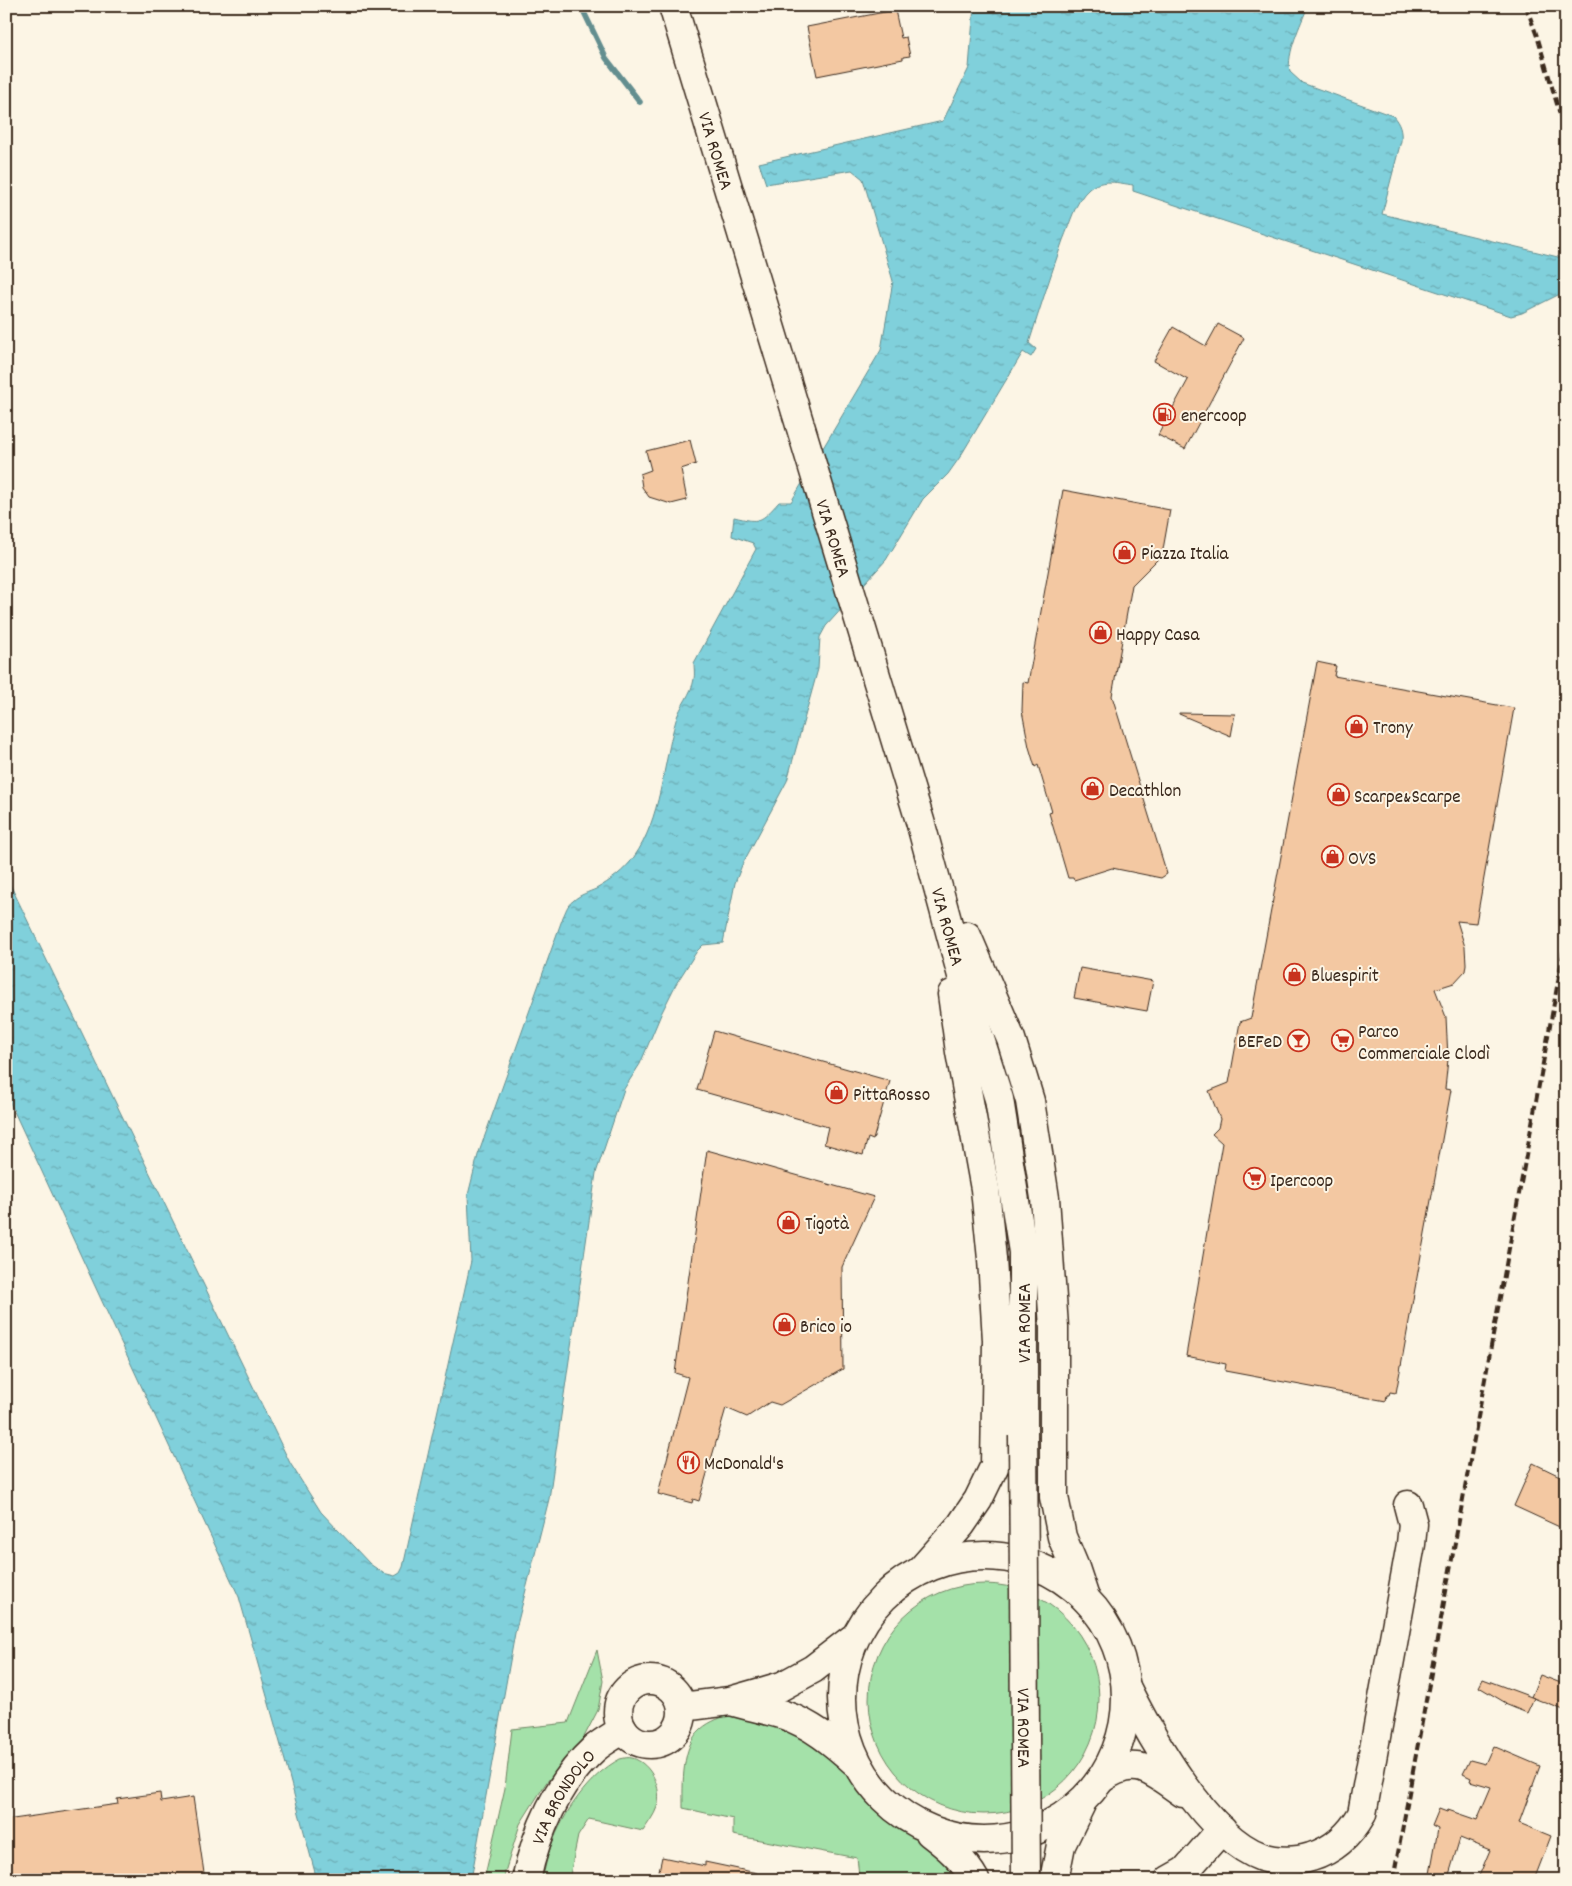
<svg xmlns="http://www.w3.org/2000/svg" width="1572" height="1886" font-family="Dekko,sans-serif">
  <style>
    .green { fill: #a4e1a9; stroke: #708664 }
    .water { fill: url(#water-ripples); stroke: #648e8f }
    .lines { fill: none; stroke-linecap: round; stroke-linejoin: round }
    .stream { stroke: #648e8f; stroke-width: 5.5 }
    .building { fill: #f3c8a2; stroke: #3b2a1e }
    .minor-casing { stroke: #3b2a1e; stroke-width: 31 }
    .major-casing { stroke: #3b2a1e; stroke-width: 31 }
    .minor { stroke: #fcf5e5; stroke-width: 28 }
    .major { stroke: #fcf5e5; stroke-width: 28 }
    .rail { stroke: #3b2a1e; stroke-width: 4; stroke-dasharray: 8 4; stroke-linecap: butt }
    .major-bridge-casing { stroke: #3b2a1e; stroke-width: 31; stroke-linecap: butt }
    .major-bridge { stroke: #fcf5e5; stroke-width: 28 }
    .labels { text-anchor: middle; stroke-width: 4; stroke-linejoin: round; paint-order: stroke }
    .street-label { font-size: 19px; fill: #3b2a1e; stroke: #fcf5e5 }
    .poi-label { font-size: 19px; fill: #3b2a1e; stroke: #fcf5e5; text-anchor: start }
  </style>
  <defs>
    <pattern id="water-ripples" width="26" height="14" patternUnits="userSpaceOnUse" patternTransform="scale(1.25)"><rect width="26" height="14" fill="#80d0db"/><path d="M2 4q2-2 4 0t4 0M15 11q2-2 4 0t4 0" fill="none" stroke="#6aa9b1"/></pattern>
  </defs>
  <rect width="100%" height="100%" fill="#fcf5e5"/>
  <filter id="ink" filterUnits="userSpaceOnUse"><feTurbulence type="fractalNoise" baseFrequency=".02" numOctaves="2"/><feDisplacementMap in="SourceGraphic" scale="10" xChannelSelector="R" yChannelSelector="G"/><feConvolveMatrix kernelMatrix="1 2 1 2 8 2 1 2 1" color-interpolation-filters="sRGB"/></filter>
  <g filter="url(#ink)">
    <g class="green">
      <circle cx="984" cy="1699" r="115"/>
      <path d="M 597,1650 L 603,1681 L 598,1710 L 584,1737 L 546,1783 L 520,1824 L 505,1872 L 504,1880 L 484,1880 L 505,1788 L 512,1729 L 568,1723 Z"/>
      <path d="M 733,1714 L 783,1722 L 837,1761 L 863,1795 L 894,1823 L 934,1849 L 964,1880 L 887,1880 L 859,1875 L 857,1858 L 733,1835 L 733,1819 L 683,1808 C 683,1785 681,1746 701,1729 C 710,1721 722,1717 733,1714 Z"/>
      <path d="M 620,1759 C 624,1758 629,1757 632,1758 C 651,1763 663,1789 657,1807 C 654,1816 648,1823 643,1831 L 589,1819 L 578,1836 L 569,1880 L 542,1880 C 545,1869 547,1856 551,1846 C 564,1812 588,1776 620,1759 Z"/>
    </g>
    <path class="water" d="M 974,6 L 1308,6 C 1301,24 1286,53 1290,72 L 1302,83 L 1393,116 C 1400,124 1402,131 1401,141 L 1382,214 L 1566,259 L 1566,291 L 1522,313 L 1511,316 L 1133,191 L 1133,185 C 1119,183 1102,178 1089,189 C 1075,201 1070,224 1063,240 C 1051,274 1040,308 1029,343 L 1036,349 L 1031,357 L 1023,352 L 960,457 L 948,474 L 923,499 L 886,560 L 826,626 L 820,637 L 818,669 L 787,781 L 742,865 L 735,883 L 723,943 L 703,945 L 697,951 L 676,984 L 662,1012 L 640,1064 L 624,1089 L 596,1173 L 549,1499 L 515,1633 L 471,1880 L 317,1880 L 281,1746 L 239,1597 L 6,1094 L 6,876 L 290,1463 L 321,1512 L 370,1564 L 383,1573 L 395,1576 L 400,1573 L 403,1567 L 471,1261 L 468,1195 L 478,1155 L 563,917 C 566,911 567,905 573,901 C 579,895 589,892 596,889 C 610,881 624,871 634,857 C 661,819 663,764 676,720 C 680,706 692,693 694,679 C 695,674 694,668 694,663 L 756,549 L 753,543 L 732,536 L 734,517 C 760,523 760,523 779,502 L 791,502 L 881,350 L 893,281 L 863,179 L 852,170 L 766,184 L 759,163 L 943,121 L 969,68 Z"/>
    <g class="lines">
      <path class="stream" d="M 581,6 L 606,58 L 640,102"/>
    </g>
    <g class="building">
      <path d="M 895,10 L 901,38 L 906,37 L 910,56 L 903,57 L 903,59 L 817,76 L 807,27 Z"/>
      <path d="M 1218,324 L 1244,338 L 1185,449 L 1158,435 L 1188,380 L 1154,361 L 1173,327 L 1206,346 Z"/>
      <path d="M 690,440 L 696,464 L 681,469 L 687,500 L 671,504 L 649,497 L 642,487 L 640,474 L 651,470 L 646,451 Z"/>
      <path d="M 1063,490 L 1170,510 L 1162,555 L 1132,585 L 1112,696 L 1167,874 L 1161,878 L 1112,868 L 1074,880 L 1073,878 L 1068,878 L 1049,813 L 1052,812 L 1038,765 L 1035,767 L 1029,747 L 1022,711 L 1023,682 L 1028,683 Z"/>
      <path d="M 1317,662 L 1336,666 L 1334,676 L 1514,708 L 1476,923 L 1457,921 L 1465,947 L 1466,964 L 1465,971 L 1454,983 L 1435,989 L 1446,1017 L 1448,1059 L 1445,1089 L 1451,1090 L 1396,1393 L 1390,1392 L 1389,1395 L 1387,1395 L 1386,1401 L 1225,1371 L 1226,1364 L 1186,1356 L 1222,1143 L 1212,1134 L 1218,1128 L 1220,1119 L 1209,1091 L 1229,1083 L 1240,1022 L 1251,1018 Z"/>
      <path d="M 1179,713 L 1235,714 L 1231,736 L 1179,714 Z"/>
      <path d="M 1080,968 L 1153,981 L 1147,1011 L 1074,998 Z"/>
      <path d="M 714,1031 L 890,1081 L 873,1140 L 868,1138 L 863,1155 L 824,1144 L 828,1127 L 697,1090 Z"/>
      <path d="M 707,1150 L 874,1197 L 842,1267 L 843,1369 L 780,1405 L 770,1402 L 747,1417 L 726,1408 L 699,1501 L 693,1499 L 692,1503 L 658,1494 L 688,1377 L 675,1373 Z"/>
      <path d="M 1533,1463 L 1566,1479 L 1566,1530 L 1514,1506 Z"/>
      <path d="M 1540,1675 L 1566,1685 L 1566,1711 L 1531,1697 Z"/>
      <path d="M 1483,1679 L 1534,1698 L 1527,1713 L 1505,1704 L 1506,1703 L 1479,1687 Z"/>
      <path d="M 1493,1746 L 1540,1766 L 1519,1823 L 1551,1836 L 1534,1880 L 1489,1880 L 1479,1876 L 1490,1850 L 1460,1838 L 1448,1878 L 1430,1874 L 1438,1829 L 1432,1826 L 1439,1809 L 1447,1812 L 1448,1810 L 1477,1820 L 1491,1787 L 1470,1781 L 1471,1778 L 1463,1774 L 1470,1760 L 1485,1764 Z"/>
      <path d="M 160,1793 L 161,1802 L 193,1797 L 205,1880 L 6,1880 L 6,1820 L 118,1804 L 117,1799 Z"/>
      <path d="M 662,1857 L 705,1866 L 705,1862 L 757,1873 L 756,1880 L 657,1880 Z"/>
    </g>
    <g class="lines">
      <defs>
        <g id="minor">
          <path d="M 1126,1687 C 1151,1737 1207,1838 1262,1857 C 1277,1862 1296,1862 1311,1857 C 1334,1850 1350,1835 1362,1814 L 1411,1544 L 1413,1524 L 1408,1505"/>
          <path d="M 1101,1779 C 1137,1753 1153,1773 1183,1793"/>
          <path d="M 1169,1880 L 1185,1871 L 1222,1829"/>
        </g>
        <g id="major">
          <path id="s1" d="M 673,6 L 920,821 L 974,1020 L 999,1099 L 1023,1252 L 1023,1436"/>
          <path d="M 967,936 L 1011,1039 L 1030,1101 L 1045,1198 L 1054,1327 L 1054,1497 L 1062,1537 L 1075,1568 L 1085,1598"/>
          <circle cx="984" cy="1698" r="142"/>
          <path d="M 921,1570 L 961,1525 L 978,1500 L 995,1465 L 997,1340 L 992,1259 L 985,1189 L 960,1052 L 952,994"/>
          <circle cx="650" cy="1712" r="32"/>
          <path d="M 731,1701 C 749,1706 767,1710 784,1715 C 811,1724 834,1743 855,1762"/>
          <path d="M 682,1707 L 730,1701 L 782,1686 L 813,1669 L 852,1639"/>
          <path d="M 930,1833 C 947,1846 964,1860 975,1880"/>
          <path id="s2" d="M 526,1880 C 536,1832 558,1782 594,1749 C 603,1741 614,1736 623,1729"/>
          <path d="M 1054,1880 L 1061,1845 L 1081,1804"/>
        </g>
      </defs>
      <use href="#minor" class="minor-casing"/>
      <use href="#major" class="major-casing"/>
      <use href="#minor" class="minor"/>
      <use href="#major" class="major"/>
      <g class="rail">
        <path d="M 1526,6 L 1538,39 L 1566,135"/>
        <path d="M 1393,1880 L 1566,938"/>
      </g>
      <defs>
        <g id="major-bridge">
          <path id="s3" d="M 1023,1436 L 1026,1880"/>
        </g>
      </defs>
      <use href="#major-bridge" class="major-bridge-casing"/>
      <use href="#major-bridge" class="major-bridge"/>
    </g>
  </g>
  <defs>
    <symbol id="fuel-ring" viewBox="-11 -11 22 22"><circle r="9.5" fill="#fcf5e5" stroke="#c8321e" stroke-width="1.5"/><path d="M-5.5-6h7V0h2V4h1.3V-2.5L3-4.5l.8-.8L6-3V5H2.5V1h-1V6h-7ZM-4.2-4.7v3.2H.2V-4.7Z" fill="#c8321e"/></symbol>
    <symbol id="shop-ring" viewBox="-11 -11 22 22"><circle r="9.5" fill="#fcf5e5" stroke="#c8321e" stroke-width="1.5"/><path d="M-5-2.5h2.3a2.7 3.5 0 0 1 5.4 0H5L5.5 6h-11ZM-1.5-2.5h3a1.5 2.3 0 0 0-3 0Z" fill="#c8321e"/></symbol>
    <symbol id="bar-ring" viewBox="-11 -11 22 22"><circle r="9.5" fill="#fcf5e5" stroke="#c8321e" stroke-width="1.5"/><path d="M-6-5H6L.8 .8V4.5H3.5V6h-7V4.5H-.8V.8Z" fill="#c8321e"/></symbol>
    <symbol id="supermarket-ring" viewBox="-11 -11 22 22"><circle r="9.5" fill="#fcf5e5" stroke="#c8321e" stroke-width="1.5"/><path d="M-6-5.5h2.5l.6 2H6L4.5 2H-2.5L-4.4-4H-6ZM-1.5 3.2a1.3 1.3 0 1 0 .1 0ZM3 3.2a1.3 1.3 0 1 0 .1 0Z" fill="#c8321e"/></symbol>
    <symbol id="restaurant-ring" viewBox="-11 -11 22 22"><circle r="9.5" fill="#fcf5e5" stroke="#c8321e" stroke-width="1.5"/><path d="M-5-6h1v4h1v-4h1v4h1v-4h1v5L-1.5 .5V6h-2V.5L-5-1ZM5-6V6H3V1.5H1.5Q1.5-4 5-6Z" fill="#c8321e"/></symbol>
  </defs>
  <g fill-rule="evenodd">
    <use href="#fuel-ring" x="1152" y="402" width="25" height="25"/>
    <use href="#shop-ring" x="1112" y="540" width="25" height="25"/>
    <use href="#shop-ring" x="1088" y="620" width="25" height="25"/>
    <use href="#shop-ring" x="1344" y="714" width="25" height="25"/>
    <use href="#shop-ring" x="1080" y="776" width="25" height="25"/>
    <use href="#shop-ring" x="1326" y="782" width="25" height="25"/>
    <use href="#shop-ring" x="1320" y="844" width="25" height="25"/>
    <use href="#shop-ring" x="1282" y="962" width="25" height="25"/>
    <use href="#bar-ring" x="1286" y="1028" width="25" height="25"/>
    <use href="#supermarket-ring" x="1330" y="1028" width="25" height="25"/>
    <use href="#shop-ring" x="824" y="1080" width="25" height="25"/>
    <use href="#supermarket-ring" x="1242" y="1166" width="25" height="25"/>
    <use href="#shop-ring" x="776" y="1210" width="25" height="25"/>
    <use href="#shop-ring" x="772" y="1312" width="25" height="25"/>
    <use href="#restaurant-ring" x="676" y="1450" width="25" height="25"/>
  </g>
  <g class="labels">
    <g class="street-label">
      <text dy="7" stroke="none"><textPath href="#s1" startOffset="151">VIA ROMEA</textPath></text>
      <text dy="7" stroke="none"><textPath href="#s1" startOffset="556">VIA ROMEA</textPath></text>
      <text dy="7" stroke="none"><textPath href="#s1" startOffset="961">VIA ROMEA</textPath></text>
      <text transform="translate(1023 1323) rotate(-90)" y="7">VIA ROMEA</text>
      <text dy="7" stroke="none"><textPath href="#s3" startOffset="292">VIA ROMEA</textPath></text>
      <text dy="7" stroke="none"><textPath href="#s2" startOffset="92">VIA BRONDOLO</textPath></text>
    </g>
    <g class="poi-label">
      <text x="1181" y="421">enercoop</text>
      <text x="1141" y="559">Piazza Italia</text>
      <text x="1116" y="640">Happy Casa</text>
      <text x="1373" y="733">Trony</text>
      <text x="1109" y="796">Decathlon</text>
      <text x="1354" y="802">Scarpe&amp;Scarpe</text>
      <text x="1348" y="864">OVS</text>
      <text x="1311" y="981">Bluespirit</text>
      <text x="1358" y="1037">Parco<tspan x="1358" dy="22">Commerciale Clodì</tspan></text>
      <text x="1282" y="1047" text-anchor="end">BEFeD</text>
      <text x="853" y="1100">PittaRosso</text>
      <text x="1270" y="1186">Ipercoop</text>
      <text x="805" y="1229">Tigotà</text>
      <text x="800" y="1332">Brico io</text>
      <text x="704" y="1469">McDonald's</text>
    </g>
  </g>
  <rect width="1572" height="1886" fill="none" stroke="#fcf5e5" stroke-width="25"/>
  <rect x="12" y="12" width="1547" height="1861" fill="none" stroke="#3b2a1e" stroke-width="2" filter="url(#ink)"/>
</svg>
